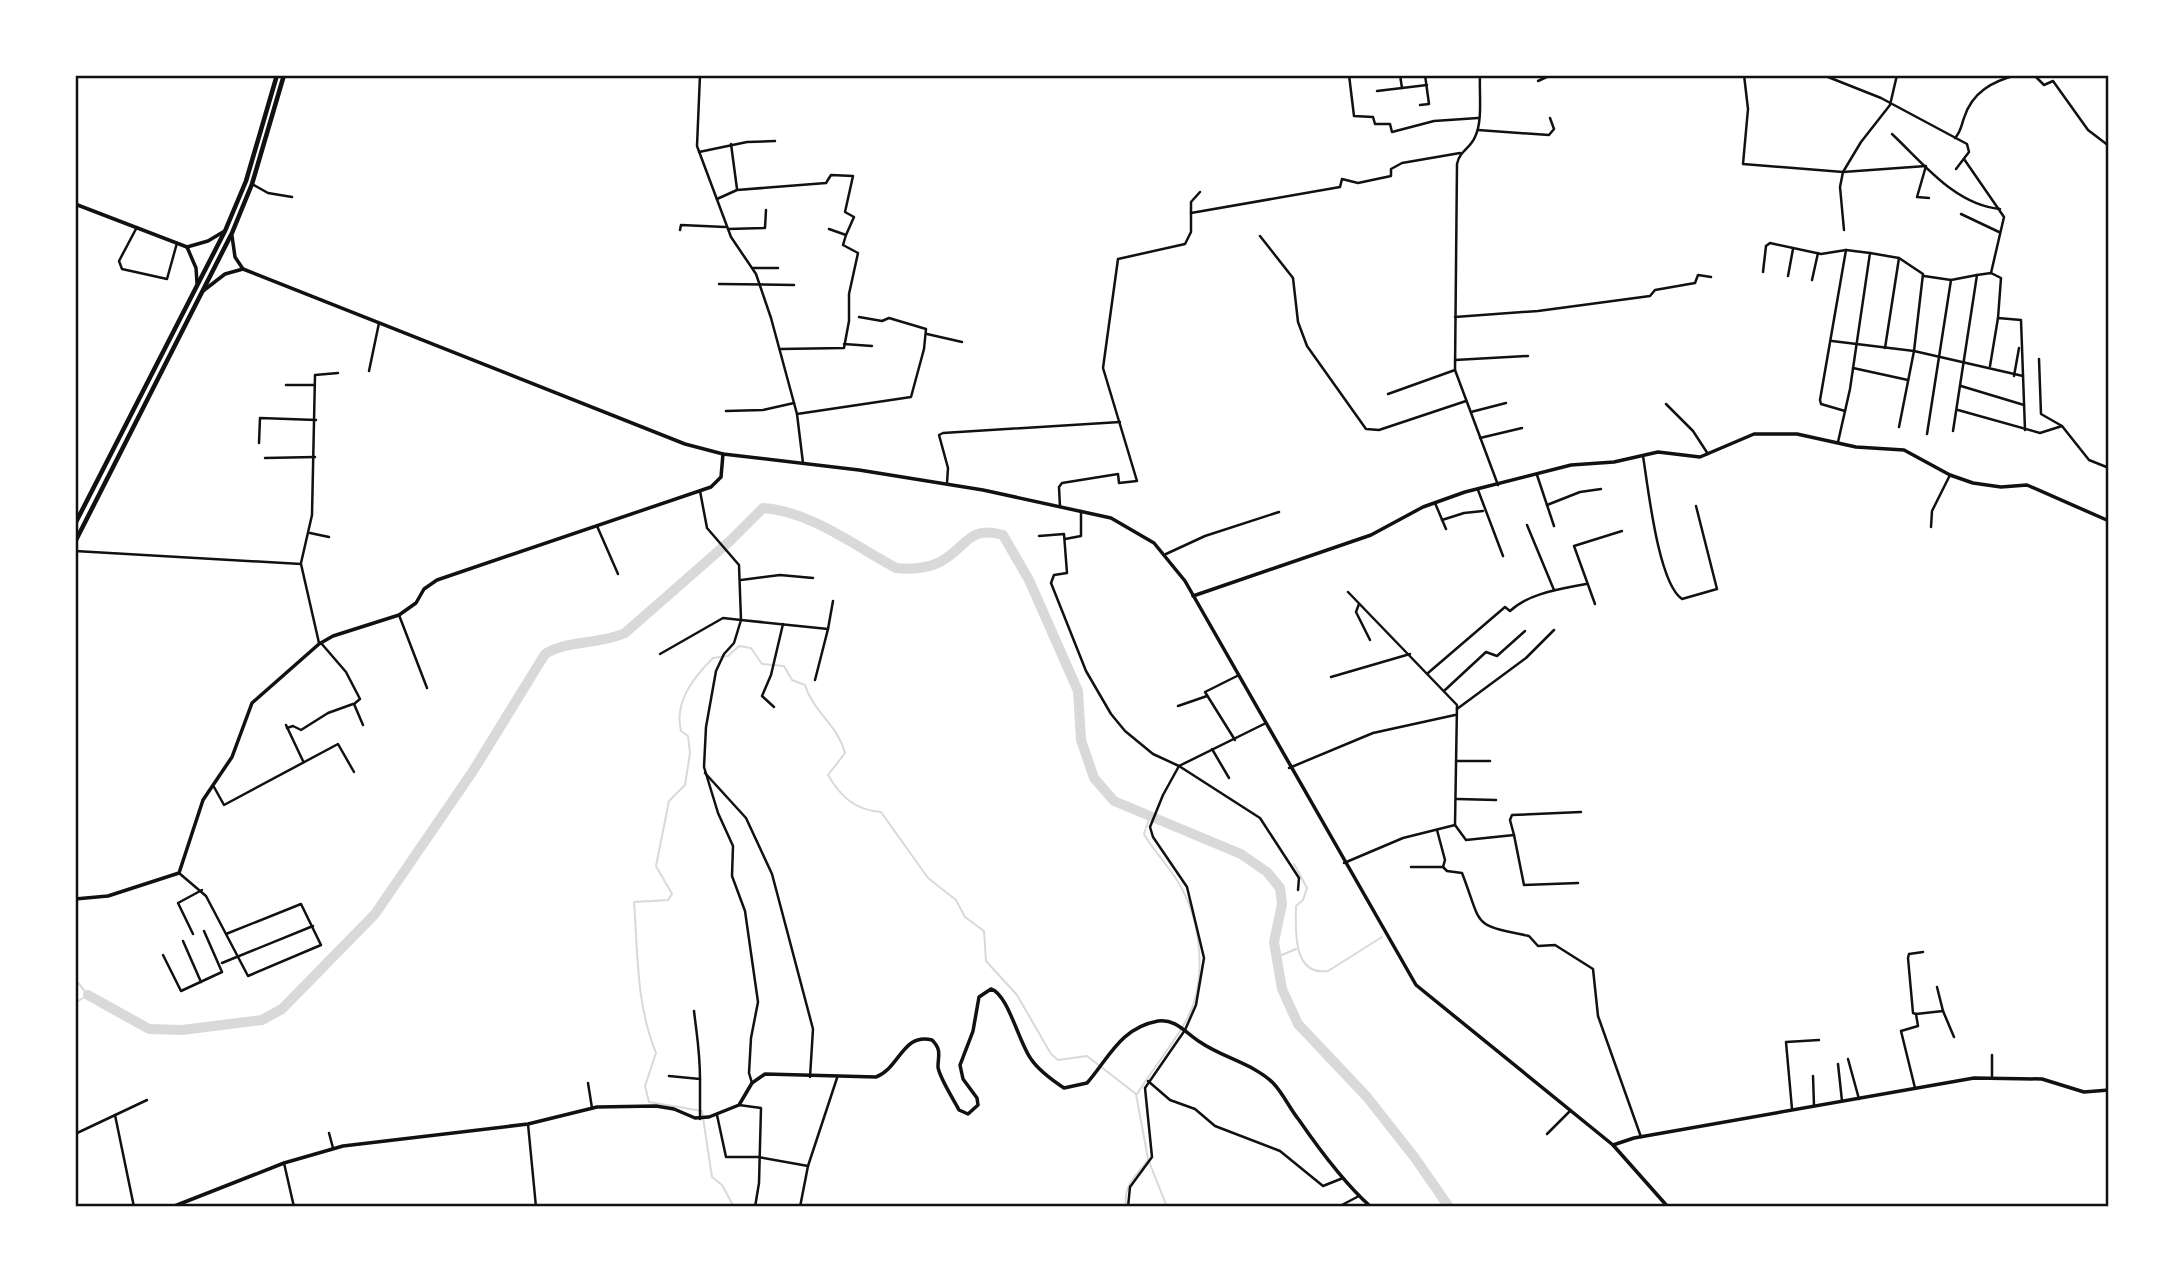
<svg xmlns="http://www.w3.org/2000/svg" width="2184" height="1282" font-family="'Titillium Web',sans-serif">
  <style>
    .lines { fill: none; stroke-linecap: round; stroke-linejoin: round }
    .stream { stroke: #d9d9d9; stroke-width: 2 }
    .river { stroke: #d9d9d9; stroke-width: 10 }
    .minor { stroke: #111; stroke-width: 2.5 }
    .tertiary { stroke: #111; stroke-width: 3.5 }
    .secondary { stroke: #111; stroke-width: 3.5 }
    .primary { stroke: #111; stroke-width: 4.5 }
    .neatline { fill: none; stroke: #111; stroke-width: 2.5 }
  </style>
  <rect width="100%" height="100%" fill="#fff"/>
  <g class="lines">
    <g class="stream">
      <path d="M 1294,864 L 1307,888 L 1303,900 L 1296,906 C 1296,927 1291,976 1328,971 L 1382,937"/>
      <path d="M 1277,957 L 1296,949"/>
      <path d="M 75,979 L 88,995 L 75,1003"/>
      <path d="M 1137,1094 C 1153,1068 1174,1044 1188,1017 C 1207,980 1201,923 1181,887 C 1171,868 1154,852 1144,834 L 1150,816"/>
      <path d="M 734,1207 L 722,1185 L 712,1177 L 702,1111 L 649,1102 L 645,1086 L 656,1053 C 636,1004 638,954 634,902 L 668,900 L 672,894 L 656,866 L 669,801 L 685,785 L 690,753 L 688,736 L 681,731 C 674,702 693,678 713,658 L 728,656 L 739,646 L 751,648 L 762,664 L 784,666 L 792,680 L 805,685 C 813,712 838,725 845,753 L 828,775 C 841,797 855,810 881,812 L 928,878 L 956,900 L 965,917 L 984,931 L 986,961 L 1017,995 L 1051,1054 L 1058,1060 L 1087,1056 L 1136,1094 L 1148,1159 L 1167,1207"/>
      <path d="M 1126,1207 C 1123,1185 1136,1176 1148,1160"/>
    </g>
    <path class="river" d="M 88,995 L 149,1029 L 182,1030 L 262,1020 L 282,1009 L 375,914 L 473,771 L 545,654 C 570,639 599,645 625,633 L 730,541 L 763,508 C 810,511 855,546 896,568 C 910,570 928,568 940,562 C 967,548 967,525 1003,535 L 1029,580 L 1078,691 L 1081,740 L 1094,778 L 1114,801 L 1241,854 L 1267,872 L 1280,888 L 1282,904 L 1274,942 L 1282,989 L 1298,1024 L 1367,1097 L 1415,1158 L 1449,1207"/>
    <g class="minor">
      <path d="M 700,75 L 697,146 L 731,237 L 756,274 L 771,318 L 797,414 L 803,463"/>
      <path d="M 1349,75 L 1354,116 L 1373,117 L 1375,124 L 1390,124 L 1392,132 L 1434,121 L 1478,118"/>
      <path d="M 1400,75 L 1402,88"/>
      <path d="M 1480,75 C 1479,93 1483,121 1475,137 C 1470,149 1460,150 1457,164 L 1455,370 L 1498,485"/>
      <path d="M 1744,75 L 1748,109 L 1743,164 L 1843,172 L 1926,166 L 1917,197 L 1929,198"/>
      <path d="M 1823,75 L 1881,98 L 1967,144 L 1969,152 L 1956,169"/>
      <path d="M 1912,75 L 1936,75"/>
      <path d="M 2034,75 L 2044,85 L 2053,81 L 2088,130 L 2109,146"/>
      <path d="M 1538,81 L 1551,75"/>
      <path d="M 1377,91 L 1427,85"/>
      <path d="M 1420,105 L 1429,104 L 1425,75"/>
      <path d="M 1478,130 L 1549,135 L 1554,129 L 1550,118"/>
      <path d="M 1892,134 C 1923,163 1955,205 2000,209"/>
      <path d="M 1955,138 C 1961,132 1961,126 1964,118 C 1972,92 1993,81 2017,75"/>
      <path d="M 731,144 L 737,189"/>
      <path d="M 699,152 L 747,142 L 775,141"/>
      <path d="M 1964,159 L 2004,217 L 1991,273"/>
      <path d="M 252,184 L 268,193 L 292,197"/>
      <path d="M 717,199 L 737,190 L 826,183 L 831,175 L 853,176 L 845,212 L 854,217 L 846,235 L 829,229"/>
      <path d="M 1191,213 L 1340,187 L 1342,179 L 1358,183 L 1391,176 L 1391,169 L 1402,163 L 1460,153"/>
      <path d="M 1961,214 L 1999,232"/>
      <path d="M 137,227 L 119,261 L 122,269 L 167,279 L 177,243"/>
      <path d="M 728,229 L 765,228 L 766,210"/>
      <path d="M 680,230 L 681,225 L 725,227"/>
      <path d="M 1844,230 L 1840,187 L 1843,172 L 1861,142 L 1890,105 L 1897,75"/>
      <path d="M 1260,236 L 1293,278 L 1298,322 L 1307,346 L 1366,429 L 1379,430 L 1466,401"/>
      <path d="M 1870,253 L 1899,258 L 1923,274 L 1914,351 L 1899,427"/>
      <path d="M 753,268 L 778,268"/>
      <path d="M 1763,272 L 1766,246 L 1770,243 L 1821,254 L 1846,250 L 1870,253 L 1850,389 L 1838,442"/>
      <path d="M 1788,276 L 1793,249"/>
      <path d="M 1924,276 L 1951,280 L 1977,275"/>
      <path d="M 1812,280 L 1818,253"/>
      <path d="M 719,284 L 794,285"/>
      <path d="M 1455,317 L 1538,311 L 1650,296 L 1655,290 L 1695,283 L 1698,275 L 1711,277"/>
      <path d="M 927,334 L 962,342"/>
      <path d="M 1832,341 L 1914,351 L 2023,376"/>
      <path d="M 844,344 L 872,346"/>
      <path d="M 1885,348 L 1899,258"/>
      <path d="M 780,349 L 844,348 L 849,321 L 849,294 L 858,253 L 843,245 L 846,235"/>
      <path d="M 2039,359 L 2041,414 L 2062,426"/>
      <path d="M 1455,360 L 1528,356"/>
      <path d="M 1990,366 L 1998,318 L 2021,320 L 2025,430"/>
      <path d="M 1853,368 L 1908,380"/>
      <path d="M 369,371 L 379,323"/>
      <path d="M 2014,376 L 2019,348"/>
      <path d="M 286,385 L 314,385"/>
      <path d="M 1961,386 L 2024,405"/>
      <path d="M 1388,394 L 1455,370"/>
      <path d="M 1666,404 L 1693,431 L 1708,454"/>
      <path d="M 1958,410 L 2040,433 L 2062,426 L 2089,460 L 2109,468"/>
      <path d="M 726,411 L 763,410 L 794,403"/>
      <path d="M 1845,411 L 1821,404 L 1820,400 L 1846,250"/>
      <path d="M 1471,412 L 1506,403"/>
      <path d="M 797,414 L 911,397 L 924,349 L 926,329 L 889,318 L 882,321 L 859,317"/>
      <path d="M 1953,431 L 1977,275 L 1991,273 L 2001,278 L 1998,318"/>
      <path d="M 1927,434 L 1951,280"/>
      <path d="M 1480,438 L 1522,428"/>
      <path d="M 259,443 L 260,418 L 316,420"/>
      <path d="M 1643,456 C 1648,486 1658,583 1682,599 L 1717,589 L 1696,506"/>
      <path d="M 265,458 L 315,457"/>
      <path d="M 1537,475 L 1554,526"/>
      <path d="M 947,483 L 948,468 L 939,435 L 943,433 L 1120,422"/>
      <path d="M 1478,490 L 1503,556"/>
      <path d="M 700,491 L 707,528 L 739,565 L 741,620 L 828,629 L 833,601"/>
      <path d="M 1435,503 L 1446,529"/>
      <path d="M 1547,505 L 1580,492 L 1601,489"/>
      <path d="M 1060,507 L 1059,487 L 1062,483 L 1118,474 L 1119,483 L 1137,481 L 1103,368 L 1118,259 L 1185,244 L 1191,232 L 1191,202 L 1200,192"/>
      <path d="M 1442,520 L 1464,513 L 1483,511"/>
      <path d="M 1527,525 L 1554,590"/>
      <path d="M 597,526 L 618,574"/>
      <path d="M 1931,527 L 1932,511 L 1950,475"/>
      <path d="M 310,533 L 329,537"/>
      <path d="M 1039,536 L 1064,534 L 1067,573 L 1054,575 L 1051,583 L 1086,671 L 1111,714 L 1125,731 L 1153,754 L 1179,766 L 1260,818 L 1299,878 L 1298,890"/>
      <path d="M 1065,539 L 1081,536 L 1081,511"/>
      <path d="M 75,551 L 301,564 L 319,643"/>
      <path d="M 1166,554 L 1205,536 L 1279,512"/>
      <path d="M 301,563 L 312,515 L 315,375 L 338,373"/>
      <path d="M 741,580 L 780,575 L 813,578"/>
      <path d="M 1348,592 L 1457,705 L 1455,825"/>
      <path d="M 1359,604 L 1356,612 L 1370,640"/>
      <path d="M 1595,604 L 1574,546 L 1622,531"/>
      <path d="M 399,615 L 427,688"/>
      <path d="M 321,643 L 346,672 L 360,699 L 354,704 L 363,725"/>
      <path d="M 660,654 L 723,618 L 741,620 L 734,643 L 724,654 L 716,671 L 706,727 L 704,767 L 718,813 L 733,846 L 732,876 L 745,911 L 758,1002 L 751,1038 L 749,1073 L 752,1083"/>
      <path d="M 1428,673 L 1505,607 L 1510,611 C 1529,593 1561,589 1586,584"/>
      <path d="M 1331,677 L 1410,654"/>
      <path d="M 815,680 L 828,629"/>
      <path d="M 1445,690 L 1486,652 L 1497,656 L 1525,631"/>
      <path d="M 1178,706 L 1207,696"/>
      <path d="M 774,707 L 762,696 L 771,675 L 783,624"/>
      <path d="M 1457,709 L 1526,658 L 1554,630"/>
      <path d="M 286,725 L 303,761"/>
      <path d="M 287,728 L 293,726 L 301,730 L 328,713 L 353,704"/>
      <path d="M 1235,740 L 1205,692 L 1237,676"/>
      <path d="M 1212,749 L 1229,778"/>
      <path d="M 1457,761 L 1490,761"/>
      <path d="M 1289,768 L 1373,733 L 1455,715"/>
      <path d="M 705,773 L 746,818 L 772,874 L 813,1029 L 810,1077"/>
      <path d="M 214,787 L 224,805 L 338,744 L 354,772"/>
      <path d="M 1457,799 L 1496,800"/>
      <path d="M 1514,835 L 1510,820 L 1512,815 L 1581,812"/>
      <path d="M 1344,863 L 1403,838 L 1455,825 L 1466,840 L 1514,835 L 1524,885 L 1578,883"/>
      <path d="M 1411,867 L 1443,867 L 1445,860 L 1437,830"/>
      <path d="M 1443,867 L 1447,871 L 1462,873 C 1483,927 1470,924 1529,936 L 1538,946 L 1555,945 L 1593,969 L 1598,1016 L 1641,1137"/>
      <path d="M 179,873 L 206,896 L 248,976 L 321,945 L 301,904 L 226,934"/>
      <path d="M 193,934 L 178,903 L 202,890"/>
      <path d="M 183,941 L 201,982"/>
      <path d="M 163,955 L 181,991 L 222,972 L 204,931"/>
      <path d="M 222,963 L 313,926"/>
      <path d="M 1937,987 L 1943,1011 L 1954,1037"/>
      <path d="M 694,1011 C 697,1037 700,1052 700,1079"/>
      <path d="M 1916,1014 L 1943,1011"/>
      <path d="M 1992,1055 L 1992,1078"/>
      <path d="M 1848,1059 L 1859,1099"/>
      <path d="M 1838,1064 L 1842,1101"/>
      <path d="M 669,1076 L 700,1079 L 700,1119"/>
      <path d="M 1813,1076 L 1814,1106"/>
      <path d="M 1148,1081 L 1170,1100 L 1195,1109 L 1215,1126 L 1280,1151 L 1323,1186 L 1343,1178"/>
      <path d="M 588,1083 L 592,1108"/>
      <path d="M 1915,1088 L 1901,1031 L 1918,1026 L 1916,1014 L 1913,1013 L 1908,958 L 1909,954 L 1923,952"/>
      <path d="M 739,1105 L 761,1108 L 759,1183 L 755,1207"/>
      <path d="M 1792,1109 L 1786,1042 L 1819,1040"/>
      <path d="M 115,1115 L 134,1207"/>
      <path d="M 717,1115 L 726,1157 L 758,1157 L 808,1166"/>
      <path d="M 528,1124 L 536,1207"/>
      <path d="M 329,1133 L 333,1148"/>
      <path d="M 75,1134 L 147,1100"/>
      <path d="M 1547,1134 L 1570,1111"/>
      <path d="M 284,1163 L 294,1207"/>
      <path d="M 800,1207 L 808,1166 L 837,1078"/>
      <path d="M 1128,1207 L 1130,1187 L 1152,1157 L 1145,1088 L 1185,1030 L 1196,1005 L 1204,958 L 1187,887 L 1153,837 L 1150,827 L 1163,795 L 1179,766 L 1264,724"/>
      <path d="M 1338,1207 L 1359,1196"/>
    </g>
    <g class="tertiary">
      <path d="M 1193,596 L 1371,535 L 1423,507 L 1465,492 L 1571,465 L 1614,462 L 1658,452 L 1700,457 L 1754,434 L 1797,434 L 1856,447 L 1904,450 L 1950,475 L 1973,483 L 2001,487 L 2027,485 L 2109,521"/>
      <path d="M 75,899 L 108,896 L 179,873 L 203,800 L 232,757 L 252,703 L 319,644 L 333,636 L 399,615 L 416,603 L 424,589 L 437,580 L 711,487 L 721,477 L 723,454"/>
      <path d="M 1613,1145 L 1634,1138 L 1974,1078 L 2042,1079 L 2084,1092 L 2109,1090"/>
      <path d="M 172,1207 L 284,1163 L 343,1146 L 528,1124 L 597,1107 L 656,1106 L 674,1109 L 695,1118 L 709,1117 L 739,1105 L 752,1083 L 765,1074 L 876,1077 C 899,1069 903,1032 932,1040 C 942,1050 938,1055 938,1067 C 939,1077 954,1100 959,1110 L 968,1114 L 978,1105 L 977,1098 L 963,1079 L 960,1065 L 973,1031 L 979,997 L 991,989 C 1008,994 1019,1043 1031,1059 C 1039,1071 1052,1080 1064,1088 L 1087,1083 C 1109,1058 1120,1028 1158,1021 C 1175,1018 1187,1034 1200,1042 C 1223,1058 1255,1064 1274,1084 C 1284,1095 1290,1109 1299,1120 C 1319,1149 1345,1184 1371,1207"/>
    </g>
    <g class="secondary">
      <path d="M 75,204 L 187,247"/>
      <path d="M 232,236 L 235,257 L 243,269 L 685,444 L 723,454 L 859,470 L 983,490 L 1111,518 L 1154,543 L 1185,581 L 1416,985 L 1613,1145 L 1668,1207"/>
      <path d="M 187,247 L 196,268 L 197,283"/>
      <path d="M 187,247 L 208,241 L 223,232"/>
      <path d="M 203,291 L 225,274 L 243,269"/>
    </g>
    <g class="primary">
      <path d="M 75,524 L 225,231 L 246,181 L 277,75"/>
      <path d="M 75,542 L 232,233 L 252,184 L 284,75"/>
    </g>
  </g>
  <rect width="2184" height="1282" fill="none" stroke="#ffffff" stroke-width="154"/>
  <rect x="77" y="77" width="2030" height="1128" class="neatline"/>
</svg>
